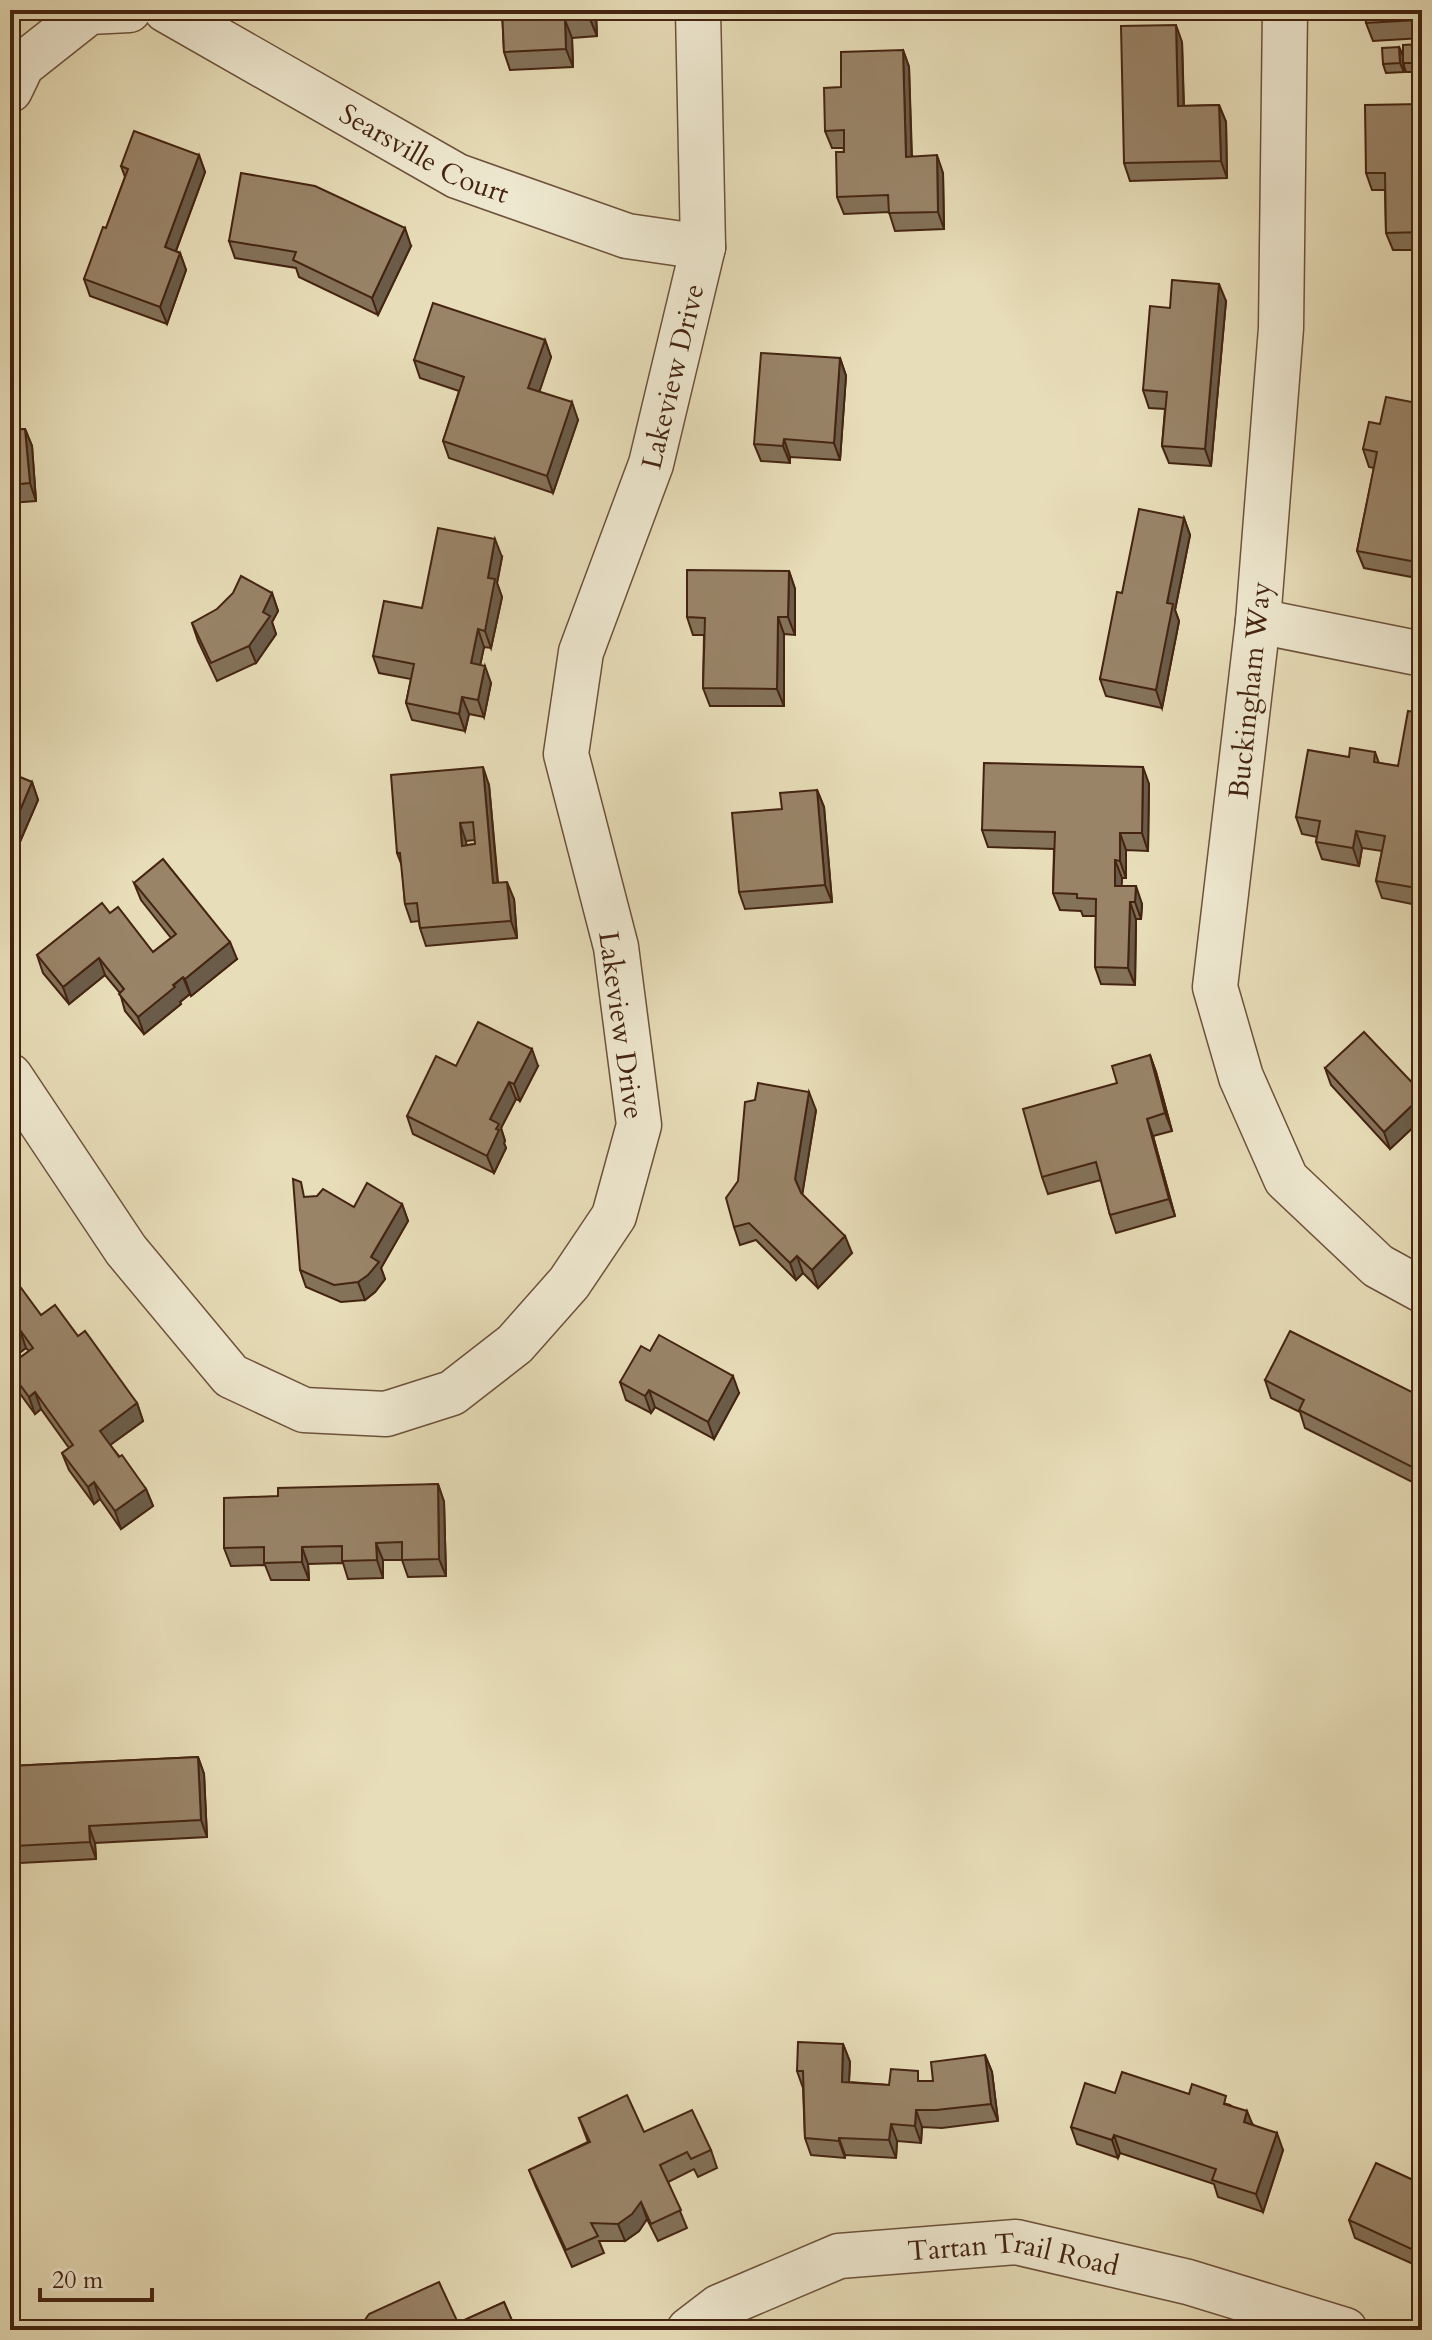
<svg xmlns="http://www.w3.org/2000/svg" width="1432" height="2340" font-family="Cardo,serif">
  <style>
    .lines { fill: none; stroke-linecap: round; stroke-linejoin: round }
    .minor-casing { stroke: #6d523b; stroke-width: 47 }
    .minor { stroke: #efe9d1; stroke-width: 44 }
    .wall { fill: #847259; stroke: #442411; stroke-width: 2; fill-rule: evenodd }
    .shaded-wall { fill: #6b5c49; stroke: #442411; stroke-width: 2 }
    .building { fill: #998468; stroke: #442411; stroke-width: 2; fill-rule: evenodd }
    .labels { text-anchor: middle; stroke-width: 7; stroke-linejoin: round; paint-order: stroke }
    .street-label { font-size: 28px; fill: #442411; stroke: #efe9d1 }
  </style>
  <rect width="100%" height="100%" fill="#e7ddb8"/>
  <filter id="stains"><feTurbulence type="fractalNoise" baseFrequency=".0025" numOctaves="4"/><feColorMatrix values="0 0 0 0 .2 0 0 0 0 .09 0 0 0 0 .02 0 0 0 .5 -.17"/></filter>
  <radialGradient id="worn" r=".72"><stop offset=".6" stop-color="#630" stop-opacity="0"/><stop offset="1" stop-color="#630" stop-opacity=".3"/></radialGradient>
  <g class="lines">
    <defs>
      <g id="minor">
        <path id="s1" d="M 166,10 L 457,176 L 627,236 L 703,247"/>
        <path d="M 1285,10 L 1281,328 L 1258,621 L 1215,987 L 1241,1077 L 1286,1179 L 1378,1266 L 1422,1290"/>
        <path d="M 10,90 L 22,65 L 89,12 L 129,10"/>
        <path d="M 1258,621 L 1422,654"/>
        <path id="s2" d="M 10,1076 L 126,1250 L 231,1376 L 304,1410 L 386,1414 L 452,1393 L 515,1344 L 569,1283 L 614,1216 L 639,1125 L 616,947 L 566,754 L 581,652 L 651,464 L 703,247 L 698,10"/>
        <path id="s3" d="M 689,2330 L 719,2307 L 839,2256 L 1016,2242 L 1188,2282 L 1345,2330"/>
      </g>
    </defs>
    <use href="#minor" class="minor-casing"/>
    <use href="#minor" class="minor"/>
  </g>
  <g class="wall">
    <path d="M 502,10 L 612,10 L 612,15 L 596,15 L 597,36 L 572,38 L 573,67 L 510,70 L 504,52 Z"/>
    <path d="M 1364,10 L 1422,10 L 1422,38 L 1373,41 L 1366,23 Z"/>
    <path d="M 1182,42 L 1184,106 L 1219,105 L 1226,122 L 1227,178 L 1130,181 L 1124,163 Z"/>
    <path d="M 1422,44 L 1422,72 L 1406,72 L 1403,63 Z"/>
    <path d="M 1399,47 L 1403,56 L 1404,72 L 1386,73 L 1383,64 Z"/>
    <path d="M 903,50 L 909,67 L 912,156 L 943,173 L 944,229 L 895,231 L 889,212 L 844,214 L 837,197 L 844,148 L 832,148 L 825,131 L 841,87 Z"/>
    <path d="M 1422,104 L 1422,250 L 1393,250 L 1386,233 L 1385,190 L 1372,190 L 1366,173 Z"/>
    <path d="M 199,155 L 205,172 L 176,251 L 180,253 L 186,270 L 167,324 L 90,296 L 84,279 L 106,228 L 125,177 L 121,166 Z"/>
    <path d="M 229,241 L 411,246 L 378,315 L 299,277 L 296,268 L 235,258 Z"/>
    <path d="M 1226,301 L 1211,466 L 1169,463 L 1162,446 L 1165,409 L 1149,408 L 1143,390 L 1170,308 Z"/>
    <path d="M 545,340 L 551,357 L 539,392 L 578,420 L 553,493 L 449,458 L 443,441 L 459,391 L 420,378 L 414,360 Z"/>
    <path d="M 840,358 L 846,376 L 840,460 L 790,457 L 790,463 L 761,461 L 754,444 Z"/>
    <path d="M 1422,404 L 1422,579 L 1364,568 L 1357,551 L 1374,468 L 1369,467 L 1363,449 L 1380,424 Z"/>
    <path d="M 25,429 L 32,446 L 36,501 L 10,503 L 10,430 Z"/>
    <path d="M 1184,518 L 1190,535 L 1175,610 L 1179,621 L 1162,708 L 1106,696 L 1100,679 L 1122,593 Z"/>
    <path d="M 502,557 L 497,583 L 502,597 L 491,648 L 484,647 L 480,665 L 491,683 L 484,717 L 469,714 L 465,731 L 412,720 L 406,703 L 411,679 L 379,673 L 373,656 L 422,608 Z"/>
    <path d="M 789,571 L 795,589 L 795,635 L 784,634 L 784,706 L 710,706 L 703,688 L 704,635 L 693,635 L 687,617 Z"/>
    <path d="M 272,593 L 278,611 L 272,622 L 276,634 L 256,663 L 217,681 L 198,641 L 192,623 Z"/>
    <path d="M 1422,713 L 1422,906 L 1382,898 L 1376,881 L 1382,851 L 1362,848 L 1359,866 L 1322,859 L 1316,842 L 1317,837 L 1302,834 L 1296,817 L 1349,757 L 1375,752 L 1379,763 L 1398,766 Z"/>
    <path d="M 10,773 L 32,782 L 38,800 L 19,844 L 10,841 Z"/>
    <path d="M 1149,784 L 1148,851 L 1126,850 L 1126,878 L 1122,878 L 1121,886 L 1142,904 L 1141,919 L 1136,919 L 1135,985 L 1101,984 L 1095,967 L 1096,916 L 1083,916 L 1081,911 L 1060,910 L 1053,893 L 1054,849 L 988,847 L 982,830 Z"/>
    <path d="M 489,785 L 498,882 L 514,899 L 517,938 L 426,946 L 420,928 L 419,921 L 411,922 L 405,904 L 402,866 L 397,853 ZM 475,840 L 475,844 L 466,845 L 466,841 Z"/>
    <path d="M 817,790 L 824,807 L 832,902 L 745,909 L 739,892 L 782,809 Z"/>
    <path d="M 134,883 L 237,959 L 191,996 L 190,994 L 180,1002 L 181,1004 L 144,1034 L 125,1011 L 120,993 L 105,975 L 69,1004 L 43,973 L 37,955 L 110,913 L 153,952 L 171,938 L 141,900 Z"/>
    <path d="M 1150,1055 L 1156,1072 L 1172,1131 L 1153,1136 L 1175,1216 L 1116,1233 L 1110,1215 L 1101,1180 L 1048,1194 L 1042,1177 L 1117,1083 Z"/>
    <path d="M 456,1066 L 538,1066 L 520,1101 L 516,1099 L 501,1128 L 505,1141 L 504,1143 L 506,1148 L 494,1173 L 413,1134 L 407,1116 Z"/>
    <path d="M 1325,1068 L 1422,1093 L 1422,1119 L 1390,1149 L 1331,1085 Z"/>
    <path d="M 816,1110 L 802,1194 L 852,1253 L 818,1288 L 803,1273 L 796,1280 L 756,1240 L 740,1245 L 734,1227 Z"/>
    <path d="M 307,1197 L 354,1207 L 402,1204 L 408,1221 L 381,1268 L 385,1279 L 375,1292 L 365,1300 L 341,1302 L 306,1287 L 300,1270 Z"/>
    <path d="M 10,1285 L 41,1315 L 78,1336 L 137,1403 L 143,1421 L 110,1445 L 146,1489 L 153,1506 L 121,1529 L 100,1499 L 94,1504 L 69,1470 L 62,1453 L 69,1448 L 41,1409 L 35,1414 L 13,1384 L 10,1375 L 10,1365 L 29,1351 L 26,1348 L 10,1360 Z"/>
    <path d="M 650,1351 L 739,1393 L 714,1439 L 655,1407 L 651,1413 L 626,1400 L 620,1382 Z"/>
    <path d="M 1265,1380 L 1422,1397 L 1422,1487 L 1305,1428 L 1300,1412 L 1271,1398 Z"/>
    <path d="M 438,1484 L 444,1502 L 446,1576 L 408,1577 L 402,1560 L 383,1560 L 383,1578 L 348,1579 L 343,1563 L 308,1564 L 309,1580 L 271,1580 L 265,1565 L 231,1566 L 224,1548 L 278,1496 Z"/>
    <path d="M 198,1757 L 204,1774 L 207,1837 L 95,1843 L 96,1859 L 20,1863 L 14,1848 L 10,1848 L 10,1766 Z"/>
    <path d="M 843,2044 L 850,2062 L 849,2082 L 889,2085 L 921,2081 L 933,2081 L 985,2055 L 992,2072 L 998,2121 L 942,2128 L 922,2127 L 921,2143 L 897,2141 L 896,2158 L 845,2155 L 845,2158 L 811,2155 L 805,2138 L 803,2088 L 797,2071 Z"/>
    <path d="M 1115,2093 L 1189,2094 L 1230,2105 L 1283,2150 L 1263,2212 L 1218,2197 L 1214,2184 L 1120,2153 L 1118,2158 L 1077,2144 L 1071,2127 Z"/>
    <path d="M 579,2118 L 644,2132 L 711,2150 L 717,2168 L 698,2177 L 694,2169 L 668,2182 L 687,2228 L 658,2241 L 647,2219 L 639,2231 L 625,2241 L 599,2241 L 604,2253 L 572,2267 L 536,2187 L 529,2170 L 588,2142 Z"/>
    <path d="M 1422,2184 L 1422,2268 L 1355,2238 L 1349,2220 Z"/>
    <path d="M 504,2302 L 516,2330 L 358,2330 L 458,2323 Z"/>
  </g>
  <g class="shaded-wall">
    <path d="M 590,10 L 594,10 L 596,15 L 597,36 L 590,19 Z"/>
    <path d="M 1417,10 L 1422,10 L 1422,31 L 1418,20 Z"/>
    <path d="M 565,20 L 572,38 L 573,67 L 566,49 Z"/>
    <path d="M 1176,25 L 1182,42 L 1184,123 L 1178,106 Z"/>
    <path d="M 1399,47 L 1403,56 L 1404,72 L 1400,63 Z"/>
    <path d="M 903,50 L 909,67 L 912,174 L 906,157 Z"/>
    <path d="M 1219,105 L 1226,122 L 1227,178 L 1221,161 Z"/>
    <path d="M 199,155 L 205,172 L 171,264 L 165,247 Z"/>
    <path d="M 937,155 L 943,173 L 944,229 L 938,212 Z"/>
    <path d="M 405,228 L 411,246 L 378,315 L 372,298 Z"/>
    <path d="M 180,253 L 186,270 L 167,324 L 160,307 Z"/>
    <path d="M 1219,284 L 1226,301 L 1211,466 L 1205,449 Z"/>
    <path d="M 545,340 L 551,357 L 535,405 L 528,388 Z"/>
    <path d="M 840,358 L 846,376 L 840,460 L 834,443 Z"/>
    <path d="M 572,402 L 578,420 L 553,493 L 547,476 Z"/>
    <path d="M 25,429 L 32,446 L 36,501 L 30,483 Z"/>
    <path d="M 784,439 L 790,457 L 790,463 L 783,446 Z"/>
    <path d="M 1184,518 L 1190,535 L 1175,610 L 1179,621 L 1162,708 L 1156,690 L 1167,603 Z"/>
    <path d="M 495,539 L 502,557 L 497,583 L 502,597 L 491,648 L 485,631 L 488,578 Z"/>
    <path d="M 789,571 L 795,589 L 795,635 L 788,617 Z"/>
    <path d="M 272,593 L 278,611 L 272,622 L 276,634 L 256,663 L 249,646 L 263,612 Z"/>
    <path d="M 778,617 L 784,634 L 784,706 L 777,689 Z"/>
    <path d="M 478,629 L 484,647 L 477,680 L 471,663 Z"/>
    <path d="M 485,666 L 491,683 L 484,717 L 478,700 Z"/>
    <path d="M 462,697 L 469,714 L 465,731 L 459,714 Z"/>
    <path d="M 483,767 L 489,785 L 499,900 L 493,883 Z"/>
    <path d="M 1143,767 L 1149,784 L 1148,851 L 1142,833 Z"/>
    <path d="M 32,782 L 38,800 L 19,844 L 13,827 Z"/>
    <path d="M 817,790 L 824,807 L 832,902 L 825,885 Z"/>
    <path d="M 460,823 L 466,841 L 468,863 L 462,846 Z"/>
    <path d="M 1356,831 L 1362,848 L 1359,866 L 1353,848 Z"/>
    <path d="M 1120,833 L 1126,850 L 1126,878 L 1120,861 Z"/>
    <path d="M 1115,860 L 1122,878 L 1121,903 L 1115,886 Z"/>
    <path d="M 1421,865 L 1422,868 L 1422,903 L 1417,888 Z"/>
    <path d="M 507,882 L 514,899 L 517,938 L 511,921 Z"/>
    <path d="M 1136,886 L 1142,904 L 1141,919 L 1135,902 Z"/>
    <path d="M 1130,902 L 1136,919 L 1135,985 L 1128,968 Z"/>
    <path d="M 230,942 L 237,959 L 191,996 L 185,979 Z"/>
    <path d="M 99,958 L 105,975 L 69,1004 L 63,987 Z"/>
    <path d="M 183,977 L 190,994 L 180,1002 L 181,1004 L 144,1034 L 138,1017 Z"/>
    <path d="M 532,1049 L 538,1066 L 520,1101 L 514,1084 Z"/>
    <path d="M 1150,1055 L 1156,1072 L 1172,1131 L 1165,1113 Z"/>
    <path d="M 509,1082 L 516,1099 L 501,1128 L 505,1141 L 504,1143 L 506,1148 L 494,1173 L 487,1156 L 490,1119 Z"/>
    <path d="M 809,1092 L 816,1110 L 802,1196 L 795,1179 Z"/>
    <path d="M 1422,1096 L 1422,1119 L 1390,1149 L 1384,1132 Z"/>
    <path d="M 1147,1119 L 1153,1136 L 1175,1216 L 1169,1199 Z"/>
    <path d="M 402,1204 L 408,1221 L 381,1268 L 385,1279 L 375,1292 L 365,1300 L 358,1282 L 371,1257 Z"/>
    <path d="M 845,1236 L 852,1253 L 818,1288 L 812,1270 Z"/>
    <path d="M 797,1256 L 803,1273 L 796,1280 L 790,1263 Z"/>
    <path d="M 20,1330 L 26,1348 L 10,1360 L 10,1338 Z"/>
    <path d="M 733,1376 L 739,1393 L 714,1439 L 708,1422 Z"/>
    <path d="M 649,1390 L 655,1407 L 651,1413 L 645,1396 Z"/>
    <path d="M 35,1392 L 41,1409 L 35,1414 L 29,1397 Z"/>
    <path d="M 137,1403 L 143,1421 L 106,1448 L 100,1431 Z"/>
    <path d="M 94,1482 L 100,1499 L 94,1504 L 88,1487 Z"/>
    <path d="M 438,1484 L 444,1502 L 446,1576 L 439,1559 Z"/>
    <path d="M 146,1489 L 153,1506 L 121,1529 L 115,1511 Z"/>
    <path d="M 376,1543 L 383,1560 L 383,1578 L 377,1560 Z"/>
    <path d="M 302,1547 L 308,1564 L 309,1580 L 302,1562 Z"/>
    <path d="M 198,1757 L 204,1774 L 207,1837 L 201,1820 Z"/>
    <path d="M 89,1826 L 95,1843 L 96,1859 L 90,1842 Z"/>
    <path d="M 843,2044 L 850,2062 L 848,2099 L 842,2082 Z"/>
    <path d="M 985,2055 L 992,2072 L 998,2121 L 991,2104 Z"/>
    <path d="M 916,2110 L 922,2127 L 921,2143 L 915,2126 Z"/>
    <path d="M 1247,2111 L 1254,2128 L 1244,2122 Z"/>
    <path d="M 891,2124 L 897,2141 L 896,2158 L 889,2140 Z"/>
    <path d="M 1277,2133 L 1283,2150 L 1263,2212 L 1256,2194 Z"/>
    <path d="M 1114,2135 L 1120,2153 L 1118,2158 L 1112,2140 Z"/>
    <path d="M 839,2138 L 845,2155 L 845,2158 L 839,2141 Z"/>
    <path d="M 641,2202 L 647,2219 L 639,2231 L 625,2241 L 618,2224 Z"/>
  </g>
  <g class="building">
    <path d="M 502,10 L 590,10 L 590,19 L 565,20 L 566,49 L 504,52 Z"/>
    <path d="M 1366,10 L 1417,10 L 1418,20 L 1366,23 Z"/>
    <path d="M 1176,25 L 1178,106 L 1219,105 L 1221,161 L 1124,163 L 1121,26 Z"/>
    <path d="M 1422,44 L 1422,63 L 1403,63 L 1403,45 Z"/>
    <path d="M 1399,47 L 1400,63 L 1383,64 L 1382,48 Z"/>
    <path d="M 903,50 L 906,157 L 937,155 L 938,212 L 889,213 L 888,195 L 837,197 L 836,152 L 844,152 L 844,130 L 825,131 L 824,88 L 841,87 L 841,52 Z"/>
    <path d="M 1422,104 L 1422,232 L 1386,233 L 1385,173 L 1366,173 L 1365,105 Z"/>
    <path d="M 134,131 L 199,155 L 165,247 L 180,253 L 160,307 L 84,279 L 103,227 L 106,228 L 128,169 L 121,166 Z"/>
    <path d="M 241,173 L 315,186 L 405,228 L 372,298 L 293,260 L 296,252 L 229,241 Z"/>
    <path d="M 1172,280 L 1219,284 L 1205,449 L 1162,446 L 1167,392 L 1143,390 L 1150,306 L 1170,308 Z"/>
    <path d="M 433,303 L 545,340 L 528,388 L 572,402 L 547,476 L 443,441 L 464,377 L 414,360 Z"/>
    <path d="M 761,353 L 840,358 L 834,443 L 784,439 L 783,446 L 754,444 Z"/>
    <path d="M 1386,397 L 1422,404 L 1422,500 L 1419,515 L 1422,516 L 1422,563 L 1357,551 L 1377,452 L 1363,449 L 1369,422 L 1380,424 Z"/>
    <path d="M 25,429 L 30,483 L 10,485 L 10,430 Z"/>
    <path d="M 1139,509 L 1184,518 L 1167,603 L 1173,604 L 1156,690 L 1100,679 L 1117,592 L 1122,593 Z"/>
    <path d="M 438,528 L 495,539 L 488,578 L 495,579 L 485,631 L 478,629 L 471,663 L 485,666 L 478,700 L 462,697 L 459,714 L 406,703 L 414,664 L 373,656 L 384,601 L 422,608 Z"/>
    <path d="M 687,570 L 789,571 L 788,617 L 778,617 L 777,689 L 703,688 L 705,618 L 687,617 Z"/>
    <path d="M 241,576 L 272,593 L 263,612 L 270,616 L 249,646 L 211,663 L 192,623 L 217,609 L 233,593 Z"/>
    <path d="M 1408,711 L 1422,713 L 1422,866 L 1417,888 L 1376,881 L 1385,836 L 1356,831 L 1353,848 L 1316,842 L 1320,821 L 1296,817 L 1308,750 L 1349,757 L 1350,748 L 1375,752 L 1374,762 L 1398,766 Z"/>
    <path d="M 984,763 L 1143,767 L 1142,833 L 1120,833 L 1120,861 L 1115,860 L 1115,886 L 1136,886 L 1135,902 L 1130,902 L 1128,968 L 1095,967 L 1096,899 L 1077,898 L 1077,894 L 1053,893 L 1055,832 L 982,830 Z"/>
    <path d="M 483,767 L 493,883 L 507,882 L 511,921 L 420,928 L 417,903 L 405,904 L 400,853 L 397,853 L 391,775 ZM 473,822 L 475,844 L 462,846 L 460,823 Z"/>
    <path d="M 10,773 L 32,782 L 13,827 L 10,826 Z"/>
    <path d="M 817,790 L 825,885 L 739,892 L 732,813 L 782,809 L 780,793 Z"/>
    <path d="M 163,859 L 230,942 L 185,979 L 183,977 L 173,985 L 175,987 L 138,1017 L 119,994 L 124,989 L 99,958 L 63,987 L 37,955 L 102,903 L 110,913 L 118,907 L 153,952 L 176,934 L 134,883 Z"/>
    <path d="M 478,1022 L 532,1049 L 514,1084 L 509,1082 L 490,1119 L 499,1124 L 496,1129 L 499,1130 L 487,1156 L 407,1116 L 436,1056 L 456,1066 Z"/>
    <path d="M 1364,1032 L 1422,1093 L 1422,1096 L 1384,1132 L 1325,1068 Z"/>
    <path d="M 1150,1055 L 1165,1113 L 1147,1119 L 1169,1199 L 1110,1215 L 1096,1162 L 1042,1177 L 1023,1109 L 1117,1083 L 1112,1066 Z"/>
    <path d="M 758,1083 L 809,1092 L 795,1179 L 801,1193 L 845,1236 L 812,1270 L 797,1256 L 790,1263 L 749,1223 L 734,1227 L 726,1198 L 738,1181 L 745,1102 L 755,1100 Z"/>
    <path d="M 293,1179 L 301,1182 L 304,1197 L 317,1196 L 323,1189 L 354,1207 L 367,1183 L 402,1204 L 371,1257 L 379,1262 L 368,1275 L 358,1282 L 334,1285 L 300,1270 Z"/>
    <path d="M 16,1281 L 41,1315 L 55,1305 L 78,1336 L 85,1331 L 137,1403 L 100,1431 L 119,1457 L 122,1455 L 146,1489 L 115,1511 L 94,1482 L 88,1487 L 62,1453 L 73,1445 L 35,1392 L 29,1397 L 10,1371 L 10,1365 L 33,1348 L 20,1330 L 10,1338 L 10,1285 Z"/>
    <path d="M 1290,1331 L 1422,1397 L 1422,1421 L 1420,1425 L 1422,1426 L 1422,1472 L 1299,1410 L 1304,1400 L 1265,1380 Z"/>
    <path d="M 659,1335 L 733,1376 L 708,1422 L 649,1390 L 645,1396 L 620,1382 L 641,1346 L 650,1351 Z"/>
    <path d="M 438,1484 L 439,1559 L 402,1560 L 402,1542 L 376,1543 L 377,1560 L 342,1561 L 342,1546 L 302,1547 L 302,1562 L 264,1563 L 264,1547 L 224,1548 L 224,1498 L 278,1496 L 278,1488 Z"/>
    <path d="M 198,1757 L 201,1820 L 89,1826 L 90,1842 L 14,1846 L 13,1830 L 10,1830 L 10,1766 Z"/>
    <path d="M 798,2042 L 843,2044 L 842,2082 L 889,2085 L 891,2069 L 918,2071 L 918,2081 L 933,2081 L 931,2062 L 985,2055 L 991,2104 L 936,2110 L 916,2110 L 915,2126 L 891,2124 L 889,2140 L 839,2138 L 839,2141 L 805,2138 L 803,2071 L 797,2071 Z"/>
    <path d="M 1122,2072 L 1189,2094 L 1192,2084 L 1226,2096 L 1224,2104 L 1247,2111 L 1244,2122 L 1277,2133 L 1256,2194 L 1212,2180 L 1216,2169 L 1114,2135 L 1112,2140 L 1071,2127 L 1085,2083 L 1115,2093 Z"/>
    <path d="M 627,2095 L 644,2132 L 692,2110 L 711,2150 L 691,2159 L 687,2152 L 660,2165 L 681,2210 L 651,2224 L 641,2202 L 632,2214 L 618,2224 L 591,2223 L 598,2236 L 566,2250 L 529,2170 L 590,2142 L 579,2118 Z"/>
    <path d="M 1376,2163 L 1422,2184 L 1422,2254 L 1349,2220 Z"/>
    <path d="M 439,2282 L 458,2323 L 504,2302 L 513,2323 L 498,2330 L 358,2330 L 369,2314 Z"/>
  </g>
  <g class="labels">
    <g class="street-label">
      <text dy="10" stroke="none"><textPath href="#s1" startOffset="296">Searsville Court</textPath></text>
      <text dy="10" stroke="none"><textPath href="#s2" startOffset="1714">Lakeview Drive</textPath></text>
      <text transform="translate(1249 690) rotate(-84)" y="10">Buckingham Way</text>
      <text transform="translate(622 1025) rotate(82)" y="10">Lakeview Drive</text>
      <text dy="10" stroke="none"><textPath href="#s3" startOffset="344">Tartan Trail Road</textPath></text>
    </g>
  </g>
  <rect width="1432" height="2340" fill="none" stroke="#e7ddb8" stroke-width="40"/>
  <rect x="12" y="12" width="1408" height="2316" fill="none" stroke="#442411" stroke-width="4"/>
  <rect x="20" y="20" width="1392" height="2300" fill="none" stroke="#442411" stroke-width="2"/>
  <path d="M40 2288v12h112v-12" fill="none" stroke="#442411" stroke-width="4"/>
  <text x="52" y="2288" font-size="24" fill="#442411" stroke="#efe9d1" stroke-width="6" paint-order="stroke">20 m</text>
  <rect width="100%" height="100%" filter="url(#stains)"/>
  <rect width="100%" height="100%" fill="url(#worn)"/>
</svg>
